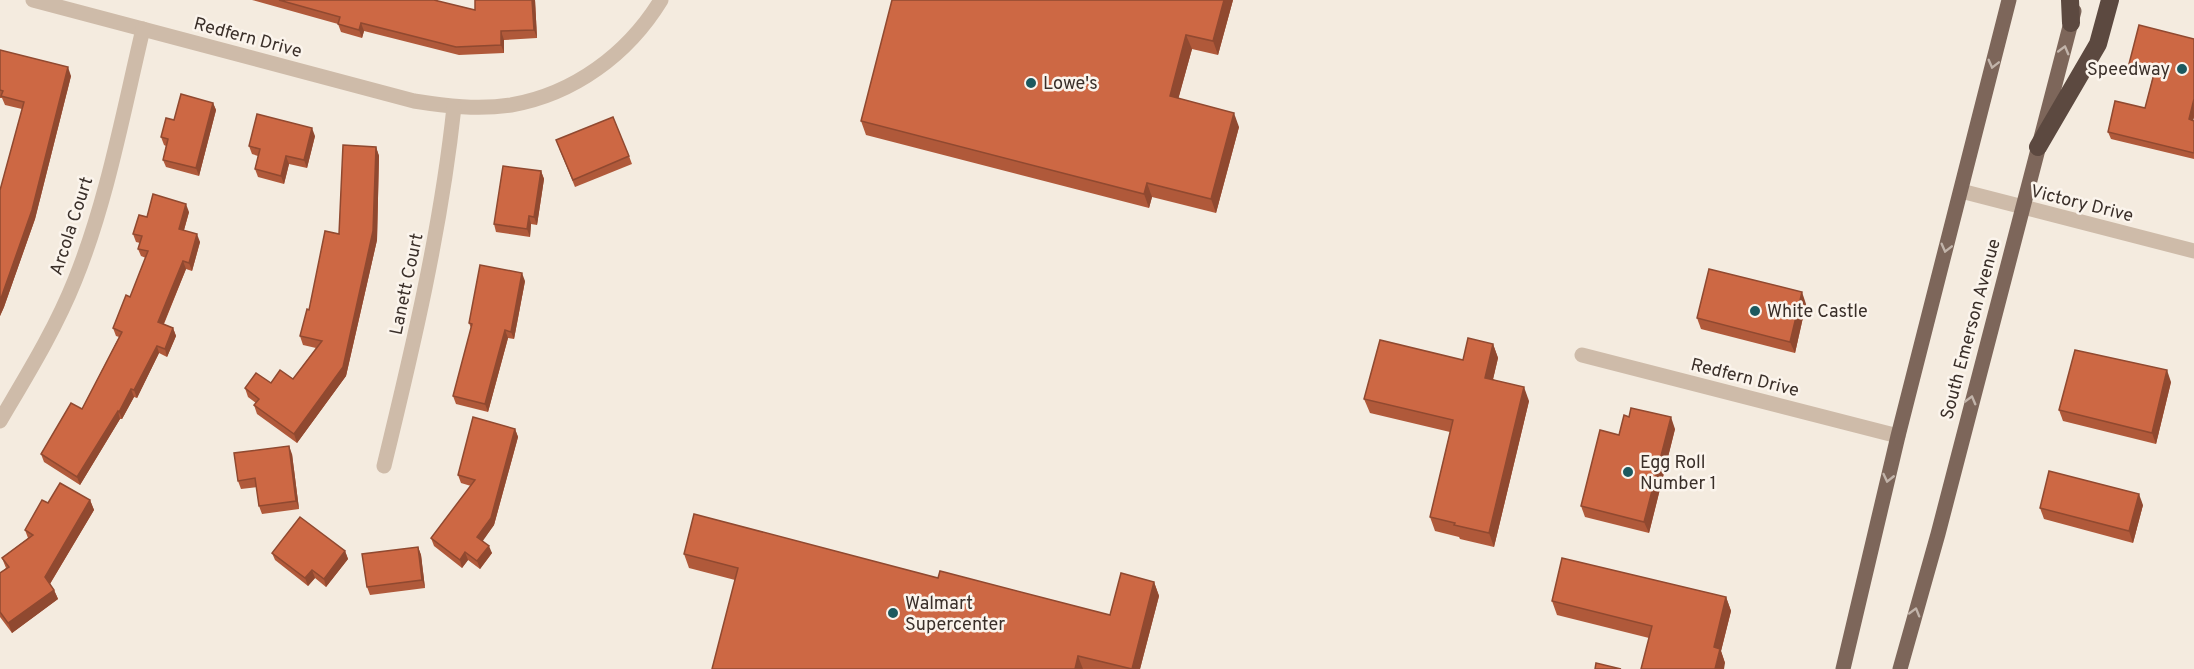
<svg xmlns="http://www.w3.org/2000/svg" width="2194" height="669" font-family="Overpass,sans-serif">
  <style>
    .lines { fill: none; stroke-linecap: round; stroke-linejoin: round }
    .street { stroke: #cebba9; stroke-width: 15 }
    .primary { stroke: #7d665a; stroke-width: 15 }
    .highway { stroke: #5c4940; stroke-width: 18 }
    .wall { fill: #b0593a }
    .shaded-wall { fill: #904930 }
    .building { fill: #cd6844; stroke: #904930; stroke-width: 1.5 }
    .oneway { stroke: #c2b4aa }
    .poi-dot { fill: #1c595f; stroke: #fbf4ec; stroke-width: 2 }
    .labels { text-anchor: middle; stroke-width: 5; stroke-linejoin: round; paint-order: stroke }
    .street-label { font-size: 18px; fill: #3a2f29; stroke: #fbf4ec }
    .poi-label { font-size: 18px; fill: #3a2f29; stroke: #fbf4ec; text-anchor: start }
  </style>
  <rect width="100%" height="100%" fill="#f4ebdf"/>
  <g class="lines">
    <g class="street">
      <path d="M 33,0 L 414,101 C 446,106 478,110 511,105 C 574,94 628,54 661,0"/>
      <path d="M 1961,191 L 2194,251"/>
      <path d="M 1582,355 L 1898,436"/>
      <path d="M 0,421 C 27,375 55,330 75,280 C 107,201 123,113 143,29"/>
      <path d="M 384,466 C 413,347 441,229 454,107"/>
    </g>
    <g class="primary">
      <path d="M 1843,669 L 1898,436 L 2009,0"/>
      <path d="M 1900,669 L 1938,534 L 2074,11"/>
    </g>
    <g class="highway">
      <path d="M 2070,0 L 2071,23"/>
      <path d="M 2038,147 L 2098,44 L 2110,0"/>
    </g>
  </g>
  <g class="wall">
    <path d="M 252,0 L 434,0 L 475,10 L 475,0 L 535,0 L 537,38 L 504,40 L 504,53 L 459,55 L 364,31 L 362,38 L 341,32 L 338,24 Z"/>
    <path d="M 1233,0 L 1218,55 L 1192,49 L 1178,99 L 1239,127 L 1216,213 L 1152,197 L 1149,208 L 866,135 L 861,121 Z"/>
    <path d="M 2194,39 L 2194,117 L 2193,120 L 2194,121 L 2194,159 L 2111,139 L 2108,132 L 2145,108 L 2153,76 L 2132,71 L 2129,64 Z"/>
    <path d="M 0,50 L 71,76 L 35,219 L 4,307 L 0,316 L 0,190 L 22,109 L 5,105 L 2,98 L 0,98 Z"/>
    <path d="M 213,103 L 216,110 L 199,176 L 166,167 L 163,160 L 166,146 L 164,145 L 161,137 L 174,120 Z"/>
    <path d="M 315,136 L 307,168 L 289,164 L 284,184 L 258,177 L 255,169 L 258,156 L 252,154 L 249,146 Z"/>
    <path d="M 376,147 L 379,156 L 377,240 L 346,376 L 297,443 L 257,414 L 254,405 L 256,403 L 248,397 L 245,388 L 293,379 L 316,348 L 303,345 L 300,336 L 309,310 L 339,234 Z"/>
    <path d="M 559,148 L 629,156 L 632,164 L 575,187 Z"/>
    <path d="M 541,171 L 544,179 L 537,225 L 531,224 L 530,237 L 496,232 L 494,224 Z"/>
    <path d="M 189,212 L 184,230 L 200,242 L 192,271 L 186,269 L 164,324 L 173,328 L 176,336 L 167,357 L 159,353 L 137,398 L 134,397 L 122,419 L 120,419 L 80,485 L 44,462 L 41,454 L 82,409 L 119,337 L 116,336 L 113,328 L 130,297 L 146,258 L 141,256 L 138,249 L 140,243 L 136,242 L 133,234 L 147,217 Z"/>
    <path d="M 525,281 L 514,339 L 508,338 L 488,412 L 456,404 L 453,396 L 471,328 L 469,323 Z"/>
    <path d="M 1806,304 L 1795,353 L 1701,329 L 1697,318 Z"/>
    <path d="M 1493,344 L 1498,358 L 1493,379 L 1529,401 L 1494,547 L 1460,539 L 1459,537 L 1435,531 L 1430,517 L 1450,432 L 1370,413 L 1364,399 L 1463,360 Z"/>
    <path d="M 2171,382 L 2156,444 L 2063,421 L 2059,410 Z"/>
    <path d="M 515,429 L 518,437 L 494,525 L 482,541 L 492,553 L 480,569 L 468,560 L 462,568 L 434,546 L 431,538 L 471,486 L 461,483 L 458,475 Z"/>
    <path d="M 1675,429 L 1649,533 L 1585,517 L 1581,506 L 1619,435 Z"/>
    <path d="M 292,454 L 299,509 L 262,514 L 259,506 L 257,487 L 241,489 L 238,481 Z"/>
    <path d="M 90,500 L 94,510 L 50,584 L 54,590 L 58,599 L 12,633 L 0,617 L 0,573 L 6,568 L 2,558 L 28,538 L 25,530 L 48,503 Z"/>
    <path d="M 2143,505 L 2133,543 L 2044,519 L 2040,508 Z"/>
    <path d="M 418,547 L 421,555 L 425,588 L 370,595 L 367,587 Z"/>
    <path d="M 345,551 L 348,559 L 326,587 L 315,578 L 308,586 L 275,560 L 272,553 Z"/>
    <path d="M 684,554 L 938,578 L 1110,615 L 1154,582 L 1159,596 L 1140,669 L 712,669 L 735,580 L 689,568 Z"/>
    <path d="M 1726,597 L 1731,611 L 1721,651 L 1725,663 L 1649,638 L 1557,615 L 1552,601 Z"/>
  </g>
  <g class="shaded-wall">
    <path d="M 532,0 L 535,0 L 537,38 L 534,30 Z"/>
    <path d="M 1224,0 L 1233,0 L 1218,55 L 1213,41 Z"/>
    <path d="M 361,23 L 364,31 L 362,38 L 359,30 Z"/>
    <path d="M 501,31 L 504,40 L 504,53 L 501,45 Z"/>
    <path d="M 1186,35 L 1192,49 L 1175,111 L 1170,96 Z"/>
    <path d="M 68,67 L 71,76 L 35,219 L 4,307 L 0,316 L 0,301 Z"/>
    <path d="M 2194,99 L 2194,117 L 2192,126 L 2189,119 Z"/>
    <path d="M 213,103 L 216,110 L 199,176 L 196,168 Z"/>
    <path d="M 1234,113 L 1239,127 L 1216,213 L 1211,199 Z"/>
    <path d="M 312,128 L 315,136 L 307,168 L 304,160 Z"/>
    <path d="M 376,147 L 379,156 L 377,240 L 346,376 L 297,443 L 294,434 L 343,367 Z"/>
    <path d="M 286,156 L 289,164 L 284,184 L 281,176 Z"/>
    <path d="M 541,171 L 544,179 L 537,225 L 534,217 Z"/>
    <path d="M 1147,183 L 1152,197 L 1149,208 L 1144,194 Z"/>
    <path d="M 186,204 L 189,212 L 182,237 L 179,229 Z"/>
    <path d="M 529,216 L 531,224 L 530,237 L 527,229 Z"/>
    <path d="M 197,234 L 200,242 L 192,271 L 189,263 Z"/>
    <path d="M 183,261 L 186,269 L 161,330 L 158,322 Z"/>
    <path d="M 522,273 L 525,281 L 514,339 L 511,332 Z"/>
    <path d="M 1802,292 L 1806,304 L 1795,353 L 1790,342 Z"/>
    <path d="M 173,328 L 176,336 L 167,357 L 165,349 Z"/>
    <path d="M 505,330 L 508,338 L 488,412 L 485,404 Z"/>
    <path d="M 1493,344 L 1498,358 L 1490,392 L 1485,378 Z"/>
    <path d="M 157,346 L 159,353 L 137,398 L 134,390 Z"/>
    <path d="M 2167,370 L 2171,382 L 2156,444 L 2152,433 Z"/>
    <path d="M 1524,387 L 1529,401 L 1494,547 L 1489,533 Z"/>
    <path d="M 131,389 L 134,397 L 122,419 L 119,412 Z"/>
    <path d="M 118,411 L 120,419 L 80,485 L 77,477 Z"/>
    <path d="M 1671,417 L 1675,429 L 1649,533 L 1644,522 Z"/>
    <path d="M 515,429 L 518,437 L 494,525 L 480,545 L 477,537 Z"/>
    <path d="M 289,446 L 292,454 L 299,509 L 296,501 Z"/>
    <path d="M 2139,494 L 2143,505 L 2133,543 L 2129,531 Z"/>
    <path d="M 90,500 L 94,510 L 48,587 L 45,577 Z"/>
    <path d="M 489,546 L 492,553 L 480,569 L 477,561 Z"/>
    <path d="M 418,547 L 421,555 L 425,588 L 422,580 Z"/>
    <path d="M 345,551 L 348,559 L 326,587 L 324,579 Z"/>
    <path d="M 465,552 L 468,560 L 462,568 L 460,560 Z"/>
    <path d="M 312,570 L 315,578 L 308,586 L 305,578 Z"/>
    <path d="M 1154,582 L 1159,596 L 1140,669 L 1132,669 Z"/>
    <path d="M 54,590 L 58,599 L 12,633 L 8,623 Z"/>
    <path d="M 1726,597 L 1731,611 L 1721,651 L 1725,663 L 1724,669 L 1715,669 L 1714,647 Z"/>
    <path d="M 1078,656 L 1083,669 L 1075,669 Z"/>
  </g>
  <g class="building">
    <path d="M 279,0 L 434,0 L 475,10 L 475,0 L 532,0 L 534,30 L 501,31 L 501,45 L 456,47 L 361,23 L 359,30 L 338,24 L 340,17 Z"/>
    <path d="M 892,0 L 1224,0 L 1213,41 L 1186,35 L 1170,96 L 1234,113 L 1211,199 L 1147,183 L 1144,194 L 861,121 Z"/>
    <path d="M 2139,25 L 2194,39 L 2194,99 L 2189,119 L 2194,121 L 2194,153 L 2108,132 L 2115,101 L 2145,108 L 2155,70 L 2129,64 Z"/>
    <path d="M 0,50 L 68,67 L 32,210 L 0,301 L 0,190 L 24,102 L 1,96 L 3,91 L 0,90 Z"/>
    <path d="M 181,94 L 213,103 L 196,168 L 163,160 L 168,139 L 161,137 L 166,118 L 174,120 Z"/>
    <path d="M 257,114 L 312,128 L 304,160 L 286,156 L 281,176 L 255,169 L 260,149 L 249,146 Z"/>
    <path d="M 613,117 L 629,156 L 573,180 L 556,140 Z"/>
    <path d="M 343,145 L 376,147 L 373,231 L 343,367 L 294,434 L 254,405 L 259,399 L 245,388 L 256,373 L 271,383 L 280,370 L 293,379 L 322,341 L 300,336 L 307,309 L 309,310 L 325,231 L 339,234 Z"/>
    <path d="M 503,166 L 541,171 L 534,217 L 529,216 L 527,229 L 494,224 Z"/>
    <path d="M 153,194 L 186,204 L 179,229 L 197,234 L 189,263 L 183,261 L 158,322 L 173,328 L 165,349 L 157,346 L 134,390 L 131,389 L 119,412 L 118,411 L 77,477 L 41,454 L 71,403 L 82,409 L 122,332 L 113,328 L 126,295 L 130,297 L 148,251 L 138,249 L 142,236 L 133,234 L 139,215 L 147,217 Z"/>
    <path d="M 480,265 L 522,273 L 511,332 L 505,330 L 485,404 L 453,396 L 472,324 L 469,323 Z"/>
    <path d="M 1709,269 L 1802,292 L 1790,342 L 1697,318 Z"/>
    <path d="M 1468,338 L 1493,344 L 1485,378 L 1524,387 L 1489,533 L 1454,525 L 1455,523 L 1430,517 L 1453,420 L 1364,399 L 1380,340 L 1463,360 Z"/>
    <path d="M 2075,350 L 2167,370 L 2152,433 L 2059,410 Z"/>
    <path d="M 1631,408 L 1671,417 L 1644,522 L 1581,506 L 1600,430 L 1619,435 L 1624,415 L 1629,417 Z"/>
    <path d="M 473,417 L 515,429 L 491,518 L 477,537 L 489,546 L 477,561 L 465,552 L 460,560 L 431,538 L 475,480 L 458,475 Z"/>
    <path d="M 289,446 L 296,501 L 259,506 L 255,478 L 238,481 L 234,453 Z"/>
    <path d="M 2049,471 L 2139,494 L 2129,531 L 2040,508 Z"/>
    <path d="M 60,483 L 90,500 L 45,577 L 54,590 L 8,623 L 0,612 L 0,573 L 9,567 L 2,558 L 33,535 L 25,530 L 42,500 L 48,503 Z"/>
    <path d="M 694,514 L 938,578 L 940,571 L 1110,615 L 1121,573 L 1154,582 L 1132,669 L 1078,656 L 1075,669 L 712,669 L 738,568 L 684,554 Z"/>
    <path d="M 300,517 L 345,551 L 324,579 L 312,570 L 305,578 L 272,553 Z"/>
    <path d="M 418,547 L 422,580 L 367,587 L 362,554 Z"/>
    <path d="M 1562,558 L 1726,597 L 1714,647 L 1720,649 L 1715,669 L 1641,669 L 1652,626 L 1552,601 Z"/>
    <path d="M 1596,663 L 1621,669 L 1595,669 Z"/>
  </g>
  <defs><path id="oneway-chevron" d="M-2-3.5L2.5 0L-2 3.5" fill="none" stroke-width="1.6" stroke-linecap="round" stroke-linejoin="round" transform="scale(1.5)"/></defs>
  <g class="oneway">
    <use href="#oneway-chevron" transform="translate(2064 50) rotate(-75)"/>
    <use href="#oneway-chevron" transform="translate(1993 64) rotate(104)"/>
    <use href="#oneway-chevron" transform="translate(1946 248) rotate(104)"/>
    <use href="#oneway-chevron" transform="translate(1971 400) rotate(-75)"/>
    <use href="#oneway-chevron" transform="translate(1888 478) rotate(103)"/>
    <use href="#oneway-chevron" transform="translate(1915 612) rotate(-74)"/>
  </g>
  <g class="poi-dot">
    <circle cx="2182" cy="69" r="6"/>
    <circle cx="1031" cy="83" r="6"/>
    <circle cx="1755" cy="311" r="6"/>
    <circle cx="1628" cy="472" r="6"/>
    <circle cx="893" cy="613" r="6"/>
  </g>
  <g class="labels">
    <g class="street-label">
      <text transform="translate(248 37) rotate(15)" y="6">Redfern Drive</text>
      <text transform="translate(2082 203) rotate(14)" y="6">Victory Drive</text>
      <text transform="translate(71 226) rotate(-72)" y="6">Arcola Court</text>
      <text transform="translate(406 284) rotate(-78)" y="6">Lanett Court</text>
      <text transform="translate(1970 329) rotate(-75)" y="6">South Emerson Avenue</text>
      <text transform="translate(1745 377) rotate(14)" y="6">Redfern Drive</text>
    </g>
    <g class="poi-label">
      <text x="2170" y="75" text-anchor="end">Speedway</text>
      <text x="1043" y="89">Lowe's</text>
      <text x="1767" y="317">White Castle</text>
      <text x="1640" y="468">Egg Roll<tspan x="1640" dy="21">Number 1</tspan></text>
      <text x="905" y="609">Walmart<tspan x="905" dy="21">Supercenter</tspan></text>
    </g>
  </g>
</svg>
